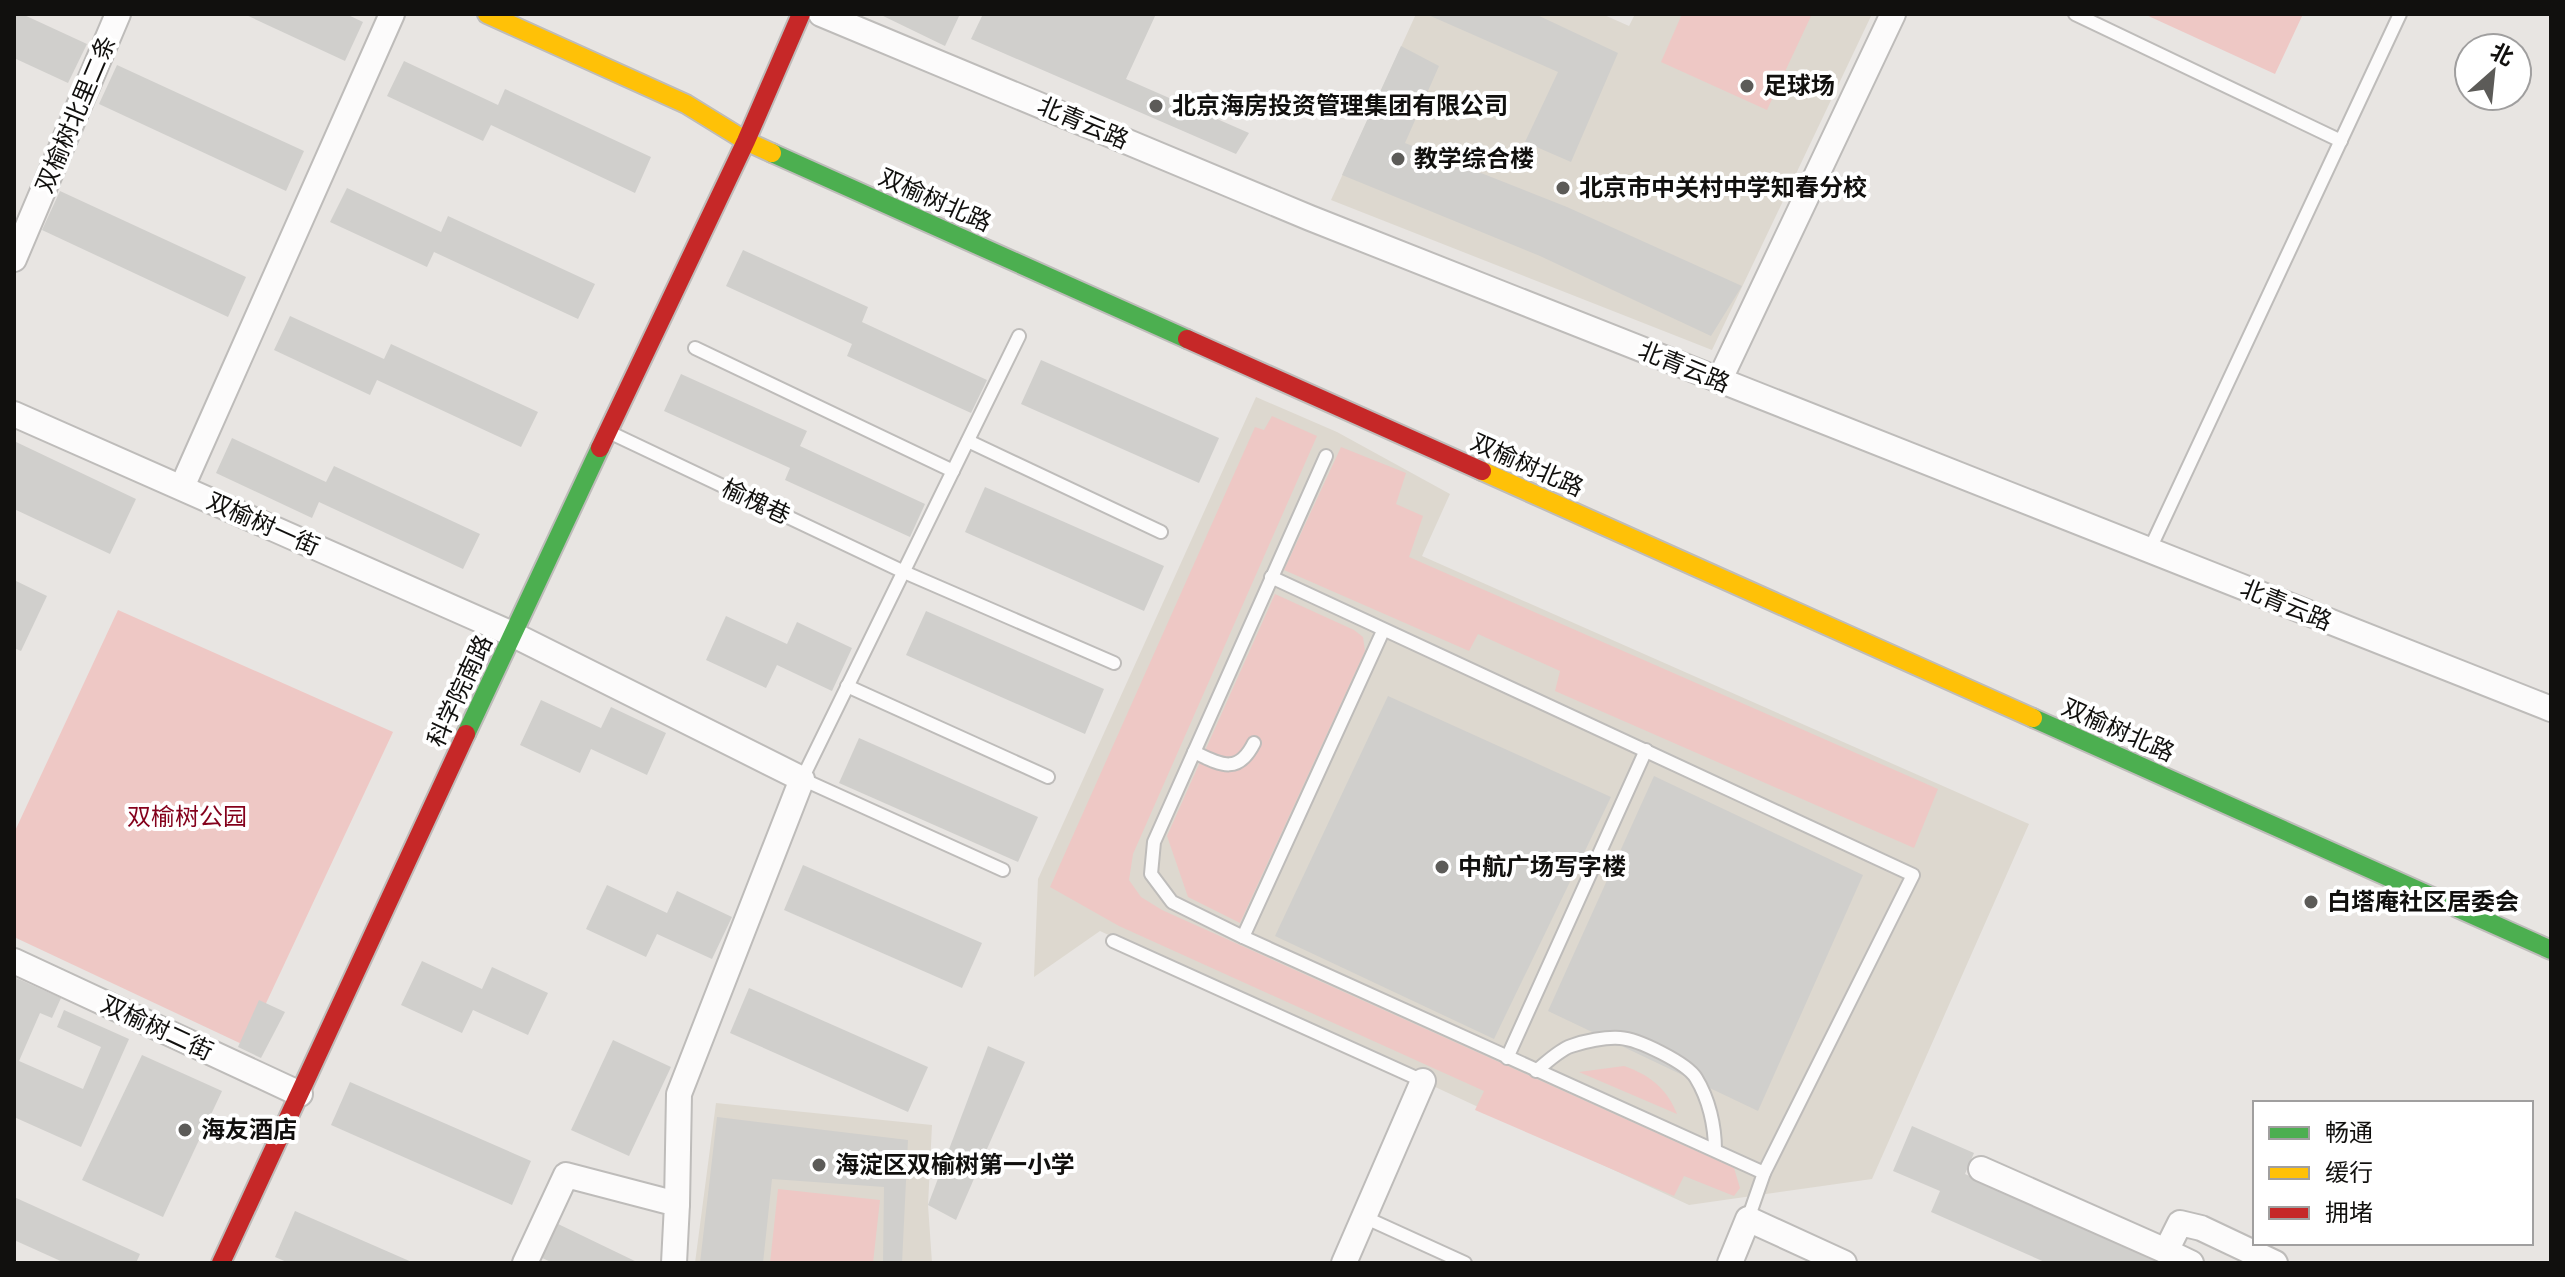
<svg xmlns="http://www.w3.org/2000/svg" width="2565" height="1277" font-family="Cabin,'Noto Sans SC',sans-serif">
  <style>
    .built { fill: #ddd8cf }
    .green { fill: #eec8c5 }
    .building { fill: #d0cfcc }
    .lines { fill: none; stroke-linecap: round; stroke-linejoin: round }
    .lane-casing { stroke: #bebcba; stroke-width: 16 }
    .street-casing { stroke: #bebcba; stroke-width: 28 }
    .fast-casing { stroke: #bebcba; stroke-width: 22 }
    .slow-casing { stroke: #bebcba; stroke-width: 22 }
    .jam-casing { stroke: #bebcba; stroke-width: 22 }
    .lane { stroke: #fcfbfb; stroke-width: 12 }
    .street { stroke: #fcfbfb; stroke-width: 24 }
    .fast { stroke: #4caf50; stroke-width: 18 }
    .slow { stroke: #ffc107; stroke-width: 18 }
    .jam { stroke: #c62828; stroke-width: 18 }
    .poi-dot { fill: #5c5b58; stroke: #fff; stroke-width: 3 }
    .labels { text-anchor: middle; stroke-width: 8; stroke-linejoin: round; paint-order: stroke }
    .poi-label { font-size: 24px; font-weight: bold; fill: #11100e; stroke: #fff; text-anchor: start }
    .street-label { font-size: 24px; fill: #11100e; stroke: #fff }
    .park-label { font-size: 24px; fill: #84001b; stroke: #fff }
  </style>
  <rect width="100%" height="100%" fill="#e8e5e2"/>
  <g class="built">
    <path d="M 1416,14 L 1602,14 L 1629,26 L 1635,14 L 1872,14 L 1712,350 L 1331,200 Z"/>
    <path d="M 1256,397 L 1337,432 L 1450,494 L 1422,556 L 2029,824 L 1872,1179 L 1689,1205 L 1100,931 L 1034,977 L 1038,879 Z"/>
    <path d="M 716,1103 L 932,1125 L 928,1205 L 932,1263 L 695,1263 Z"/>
  </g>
  <g class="green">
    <path d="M 1682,14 L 1812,14 L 1767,110 L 1661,62 Z"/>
    <path d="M 2144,14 L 2303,14 L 2275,74 Z"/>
    <path d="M 1272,416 L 1317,436 L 1133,854 L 1129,880 L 1141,897 L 1162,910 L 1734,1168 L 1740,1188 L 1734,1196 L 1684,1176 L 1674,1196 L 1475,1110 L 1484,1091 L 1119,926 L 1050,887 L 1255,427 L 1264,430 Z"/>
    <path d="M 1341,447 L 1406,473 L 1396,504 L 1423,516 L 1409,557 L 1938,789 L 1914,848 L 1555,691 L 1560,671 L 1478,634 L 1469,651 L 1284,570 Z"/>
    <path d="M 1275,594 L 1354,630 L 1363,637 L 1365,651 L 1240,923 L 1188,897 L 1167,836 Z"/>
    <path d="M 118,610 L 393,732 L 246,1046 L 14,937 L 14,833 Z"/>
    <path d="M 1624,1066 C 1650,1075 1667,1089 1677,1114 L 1579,1072 Z"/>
    <path d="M 778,1189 L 880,1200 L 873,1263 L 770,1263 Z"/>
  </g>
  <g class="building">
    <path d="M 14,14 L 22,14 L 87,44 L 68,83 L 14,58 Z"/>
    <path d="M 244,14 L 346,14 L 363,22 L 345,61 Z"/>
    <path d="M 879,14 L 960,14 L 945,46 Z"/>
    <path d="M 983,14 L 1156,14 L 1126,79 L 1249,133 L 1236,154 L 971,39 Z"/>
    <path d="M 1426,14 L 1535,14 L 1618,53 L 1571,162 L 1525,142 L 1558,72 Z"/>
    <path d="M 1401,46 L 1439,66 L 1405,143 L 1567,207 L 1742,286 L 1711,336 L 1540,256 L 1342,175 Z"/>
    <path d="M 404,61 L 498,105 L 505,89 L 651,157 L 635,193 L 491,125 L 483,141 L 387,96 Z"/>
    <path d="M 117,65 L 304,151 L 286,191 L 99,104 Z"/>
    <path d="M 347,188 L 441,232 L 448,216 L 595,284 L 578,319 L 434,252 L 427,267 L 330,222 Z"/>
    <path d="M 60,191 L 246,277 L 228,317 L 42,230 Z"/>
    <path d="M 743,250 L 868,307 L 862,322 L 987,380 L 971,413 L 847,356 L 852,344 L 726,286 Z"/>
    <path d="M 290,316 L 384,359 L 391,344 L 538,412 L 521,447 L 377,380 L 370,395 L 274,350 Z"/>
    <path d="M 1041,360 L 1219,438 L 1199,483 L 1021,404 Z"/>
    <path d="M 681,374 L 807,431 L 800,446 L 925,504 L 910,537 L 785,480 L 790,468 L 664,411 Z"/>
    <path d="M 232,438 L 326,482 L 334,466 L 480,534 L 463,569 L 319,502 L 312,518 L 216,473 Z"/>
    <path d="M 14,441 L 136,499 L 110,554 L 14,509 Z"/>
    <path d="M 985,487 L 1164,566 L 1144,611 L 965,532 Z"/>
    <path d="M 14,580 L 47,596 L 21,651 L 14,648 Z"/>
    <path d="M 926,611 L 1104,689 L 1085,734 L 906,655 Z"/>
    <path d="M 726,616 L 787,644 L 797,622 L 852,648 L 832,691 L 777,665 L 766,688 L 706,660 Z"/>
    <path d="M 1388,696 L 1611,797 L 1494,1039 L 1275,936 Z"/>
    <path d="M 541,700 L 601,728 L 611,707 L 666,733 L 647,775 L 591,749 L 580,773 L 520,745 Z"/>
    <path d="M 859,738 L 1038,817 L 1018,862 L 839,783 Z"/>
    <path d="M 1654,776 L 1863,875 L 1758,1111 L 1548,1011 Z"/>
    <path d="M 803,865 L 982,943 L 962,988 L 784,910 Z"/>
    <path d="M 607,885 L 667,913 L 677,891 L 732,917 L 712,959 L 657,934 L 646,957 L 586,929 Z"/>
    <path d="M 422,961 L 482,989 L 492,967 L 548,993 L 528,1035 L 473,1010 L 462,1033 L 401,1005 Z"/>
    <path d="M 14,977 L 61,998 L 52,1018 L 40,1013 L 19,1061 L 83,1089 L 101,1047 L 57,1027 L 64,1010 L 129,1039 L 81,1147 L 14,1117 Z"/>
    <path d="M 749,988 L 928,1067 L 908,1112 L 730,1033 Z"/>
    <path d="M 259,1000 L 285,1012 L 261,1058 L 238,1047 Z"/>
    <path d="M 613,1040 L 671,1067 L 629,1156 L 571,1130 Z"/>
    <path d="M 988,1046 L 1025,1062 L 956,1220 L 928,1205 Z"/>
    <path d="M 142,1055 L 222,1091 L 163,1217 L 82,1180 Z"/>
    <path d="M 350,1082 L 531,1161 L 512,1205 L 331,1125 Z"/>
    <path d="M 717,1117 L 908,1140 L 902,1263 L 883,1263 L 884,1187 L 772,1179 L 763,1263 L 700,1263 Z"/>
    <path d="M 1912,1126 L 1974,1153 L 1965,1174 L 2156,1258 L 2154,1263 L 2047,1263 L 1931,1212 L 1940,1191 L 1893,1171 Z"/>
    <path d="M 14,1197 L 140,1254 L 136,1263 L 65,1263 L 14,1240 Z"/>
    <path d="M 295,1211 L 414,1263 L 289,1263 L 275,1257 Z"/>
    <path d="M 556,1223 L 639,1263 L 553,1263 L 540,1257 Z"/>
  </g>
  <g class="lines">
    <defs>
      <g id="lane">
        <path d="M 2075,14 L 2341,141"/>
        <path d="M 695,348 L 953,471"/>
        <path d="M 611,433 L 904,572 L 1114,663"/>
        <path d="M 968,441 L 1161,532"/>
        <path d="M 1326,456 L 1154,842 L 1151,874 L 1172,902 L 1243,937 L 1764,1173"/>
        <path d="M 2149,551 L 2400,14"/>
        <path d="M 1271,577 L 1913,875 L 1764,1173 L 1748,1219"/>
        <path d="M 847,686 L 1048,777"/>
        <path d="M 1194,752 C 1221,765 1238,775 1254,743"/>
        <path d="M 1003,870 L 802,779 L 1019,336"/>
        <path d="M 1243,937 L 1383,631"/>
        <path d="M 1113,941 L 1423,1081"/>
        <path d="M 1507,1058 L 1646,750"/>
        <path d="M 1536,1071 C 1546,1063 1559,1050 1571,1046 C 1585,1041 1605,1037 1620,1038 C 1638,1039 1687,1063 1696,1078 C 1709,1099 1715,1126 1715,1150"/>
        <path d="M 1364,1217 L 1465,1263"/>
      </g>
      <g id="street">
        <path d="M 821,14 L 1310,218 L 2551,709"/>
        <path d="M 14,259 L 118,14"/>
        <path d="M 1719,381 L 1893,14"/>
        <path d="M 14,414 L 512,634 L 802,779 L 679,1094 L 677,1204"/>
        <path d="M 182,487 L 392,14"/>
        <path d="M 14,961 L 300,1094"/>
        <path d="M 1981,1169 L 2166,1251"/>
        <path d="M 525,1263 L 566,1175 L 677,1204 L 674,1263"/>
        <path d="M 1344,1263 L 1423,1081"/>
        <path d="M 1730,1263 L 1748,1219 L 1844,1263"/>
        <path d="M 2191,1263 L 2166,1251 L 2180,1223 L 2201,1228 L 2275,1263"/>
      </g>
      <g id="fast">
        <path d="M 772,153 L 1187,339"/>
        <path d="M 2033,718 L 2551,950"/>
        <path d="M 466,734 L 600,448"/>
      </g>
      <g id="slow">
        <path d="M 487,14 L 686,104 L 746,141 L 772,153"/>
        <path d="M 1482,471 L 2033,718"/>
      </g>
      <g id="jam">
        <path d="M 1187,339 L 1482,471"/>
        <path d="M 600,448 L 746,141 L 801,14"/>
        <path d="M 221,1263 L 466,734"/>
      </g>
    </defs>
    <use href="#lane" class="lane-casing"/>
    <use href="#street" class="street-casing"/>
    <use href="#fast" class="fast-casing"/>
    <use href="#slow" class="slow-casing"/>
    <use href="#jam" class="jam-casing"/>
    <use href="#lane" class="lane"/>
    <use href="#street" class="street"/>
    <use href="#fast" class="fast"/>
    <use href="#slow" class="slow"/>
    <use href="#jam" class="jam"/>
  </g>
  <g class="poi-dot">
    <circle cx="1747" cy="86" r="8"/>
    <circle cx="1156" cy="106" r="8"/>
    <circle cx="1398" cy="159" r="8"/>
    <circle cx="1563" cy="188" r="8"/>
    <circle cx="1442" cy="867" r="8"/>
    <circle cx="2311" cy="902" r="8"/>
    <circle cx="185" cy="1130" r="8"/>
    <circle cx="819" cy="1165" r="8"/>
  </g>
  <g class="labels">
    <g class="poi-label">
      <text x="1763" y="94">足球场</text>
      <text x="1172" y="114">北京海房投资管理集团有限公司</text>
      <text x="1414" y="167">教学综合楼</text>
      <text x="1579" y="196">北京市中关村中学知春分校</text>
      <text x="1458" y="875">中航广场写字楼</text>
      <text x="2327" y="910">白塔庵社区居委会</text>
      <text x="201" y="1138">海友酒店</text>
      <text x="835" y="1173">海淀区双榆树第一小学</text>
    </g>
    <g class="street-label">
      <text transform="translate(76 114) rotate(-67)" y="8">双榆树北里二条</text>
      <text transform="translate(1083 123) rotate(23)" y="8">北青云路</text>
      <text transform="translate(935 200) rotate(24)" y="8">双榆树北路</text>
      <text transform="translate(1684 367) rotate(22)" y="8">北青云路</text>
      <text transform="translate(1527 465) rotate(24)" y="8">双榆树北路</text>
      <text transform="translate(756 502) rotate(25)" y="8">榆槐巷</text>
      <text transform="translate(263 524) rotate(24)" y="8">双榆树一街</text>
      <text transform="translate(2286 605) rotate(22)" y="8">北青云路</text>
      <text transform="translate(460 691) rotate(-65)" y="8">科学院南路</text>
      <text transform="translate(2118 730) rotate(24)" y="8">双榆树北路</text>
      <text transform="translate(157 1028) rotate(25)" y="8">双榆树二街</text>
    </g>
    <g class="park-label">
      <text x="187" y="825">双榆树公园</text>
    </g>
  </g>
  <rect width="2565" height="1277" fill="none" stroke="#11100e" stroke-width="32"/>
  <rect x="2253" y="1101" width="280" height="144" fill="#ffffff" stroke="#a09f9f" stroke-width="2"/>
  <rect x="2269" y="1127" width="40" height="12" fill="#4caf50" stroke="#a09f9f" stroke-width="2"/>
  <text x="2325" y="1141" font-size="24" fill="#11100e">畅通</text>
  <rect x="2269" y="1167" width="40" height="12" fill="#ffc107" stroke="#a09f9f" stroke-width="2"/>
  <text x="2325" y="1181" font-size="24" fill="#11100e">缓行</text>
  <rect x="2269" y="1207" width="40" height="12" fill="#c62828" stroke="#a09f9f" stroke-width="2"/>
  <text x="2325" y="1221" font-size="24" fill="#11100e">拥堵</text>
  <g transform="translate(2493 72) rotate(27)"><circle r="38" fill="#ffffff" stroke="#a09f9f" stroke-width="2"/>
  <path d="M0-6L14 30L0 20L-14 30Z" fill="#5c5b58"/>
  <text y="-12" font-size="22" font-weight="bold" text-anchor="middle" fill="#11100e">北</text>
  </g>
</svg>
